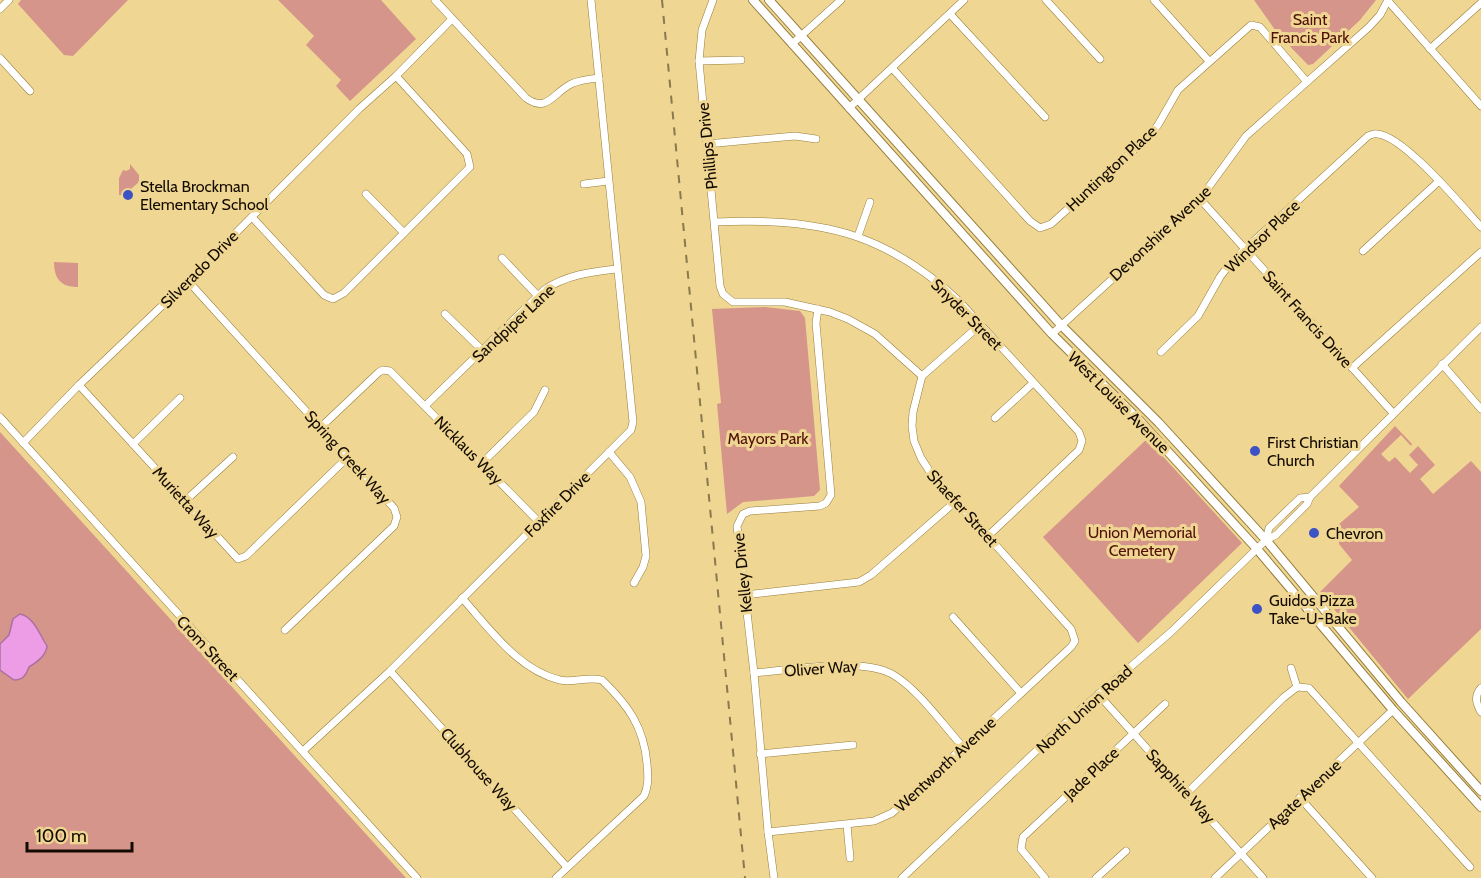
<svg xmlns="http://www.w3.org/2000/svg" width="1481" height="878" font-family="Cabin,sans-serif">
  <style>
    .green { fill: #d6958a }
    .water { fill: #ed9de6; stroke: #ac71a1; stroke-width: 1.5 }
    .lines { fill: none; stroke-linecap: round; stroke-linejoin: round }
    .minor-casing { stroke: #967e3c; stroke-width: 8 }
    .major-casing { stroke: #967e3c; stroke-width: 10 }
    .minor { stroke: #fff; stroke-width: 7 }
    .major { stroke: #fff; stroke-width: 8 }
    .rail { stroke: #8a794f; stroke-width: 2; stroke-dasharray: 8 8; stroke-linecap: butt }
    .poi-dot { fill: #3c52c5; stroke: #efd692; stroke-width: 2 }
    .labels { text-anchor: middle; stroke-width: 6; stroke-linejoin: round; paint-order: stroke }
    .park-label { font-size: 16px; fill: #500f08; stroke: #efd692 }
    .street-label { font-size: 16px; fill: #140b00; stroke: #efd692 }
    .poi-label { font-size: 16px; fill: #140b00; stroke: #efd692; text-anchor: start }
  </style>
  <rect width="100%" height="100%" fill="#efd692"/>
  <g class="green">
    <path d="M 21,0 L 128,0 L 73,56 L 64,55 L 18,4 Z"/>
    <path d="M 278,0 L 381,0 L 416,39 L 350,101 L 336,86 L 341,80 L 306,45 L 314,36 Z"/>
    <path d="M 1254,0 L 1376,0 L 1360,20 L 1313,64 L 1308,65 L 1278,34 Z"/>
    <path d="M 130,164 L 139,175 L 139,182 L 124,195 L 119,195 L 119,178 L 123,170 L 126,171 L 130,169 Z"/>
    <path d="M 54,262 L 78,263 L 78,287 C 61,287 54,279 54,262 Z"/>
    <path d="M 765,307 L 800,311 L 805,318 L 820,490 L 814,496 L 743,502 L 727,514 L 717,404 L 721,403 L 712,309 Z"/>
    <path d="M 1395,426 L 1412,444 L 1411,446 L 1401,435 L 1381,454 L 1389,462 L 1395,457 L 1410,473 L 1418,465 L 1409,455 L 1418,446 L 1435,465 L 1420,479 L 1433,494 L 1471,461 L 1481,472 L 1481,629 L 1408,699 L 1320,592 L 1352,560 L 1339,544 L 1338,525 L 1359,507 L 1339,486 Z"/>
    <path d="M 0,432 L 406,878 L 0,878 Z"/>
    <path d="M 1147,439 L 1242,543 L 1138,643 L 1043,537 Z"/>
  </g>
  <path class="water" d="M 20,614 C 33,616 40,635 47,646 C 46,656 37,662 29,667 C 26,675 23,680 14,680 L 0,670 L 0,644 L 9,635 L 13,619 Z"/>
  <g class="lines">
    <defs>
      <g id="minor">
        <path d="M 435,0 L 526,98 C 547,113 552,94 571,84 C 579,80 589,79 599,78"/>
        <path d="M 713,0 L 702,30 L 699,61 L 720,286 L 723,294 L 733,302 L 785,302 L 830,312 L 848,319 L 875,334 L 922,376"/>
        <path d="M 1046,0 L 1100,59"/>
        <path d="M 1154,0 L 1209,61"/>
        <path d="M 1388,1 L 1481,106"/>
        <path d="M 0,9 L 9,0"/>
        <path d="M 950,14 L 1045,117"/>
        <path d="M 792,44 L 841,0"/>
        <path d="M 1430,49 L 1481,3"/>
        <path d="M 0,58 L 30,91"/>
        <path d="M 699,61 L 741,60"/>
        <path d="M 893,69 L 1030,221 L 1040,228 L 1051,224 L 1146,139 L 1158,125 L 1178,90 L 1251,25 L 1260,27 L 1307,82"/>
        <path d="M 849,108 L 964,0"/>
        <path d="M 707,144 L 795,136 L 816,139"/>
        <path d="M 584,184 L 608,181"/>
        <path d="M 366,194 L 404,233"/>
        <path d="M 1200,199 L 1393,413"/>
        <path d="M 252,217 L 324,295 L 333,299 L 344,293 L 470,167 L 467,154 L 396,76"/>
        <path d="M 715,222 C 815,217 884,231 959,301 L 1079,432 L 1082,441 L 1079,450 L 988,536"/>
        <path d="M 858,236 L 870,202"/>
        <path d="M 1363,251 L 1439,181"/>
        <path d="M 502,258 L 538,296"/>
        <path d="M 188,281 L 394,508 L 397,517 L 394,526 L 285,630"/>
        <path d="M 445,314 L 483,351"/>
        <path d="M 1052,334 L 1200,199 L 1246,136 L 1369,27 L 1380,15 L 1388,0"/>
        <path d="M 1161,352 L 1198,316 L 1220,277 L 1232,261 L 1368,136 C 1371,135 1374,133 1377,134 C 1403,135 1463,207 1481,227"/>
        <path d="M 1442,364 L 1481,409"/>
        <path d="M 1352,368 L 1481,252"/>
        <path d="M 79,385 L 238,559 L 246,556 L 348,457"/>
        <path d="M 425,406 L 544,290 C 566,275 590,272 616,269"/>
        <path d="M 0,417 L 417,878"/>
        <path d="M 995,418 L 1033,383"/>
        <path d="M 322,426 L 379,372 L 383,370 L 390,371 L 539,522"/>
        <path d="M 23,443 L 79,385 L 188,281 L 359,109 L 396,76 L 452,19"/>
        <path d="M 133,444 L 180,398"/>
        <path d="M 609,452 L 630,477 L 641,502 L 646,556 L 643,567 L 634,583"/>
        <path d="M 482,463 L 534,412 L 545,390"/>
        <path d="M 185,501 L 233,457"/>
        <path d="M 1266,540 L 1269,528 L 1300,498 L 1310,497"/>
        <path d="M 745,595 L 859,582 L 871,575 L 956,501"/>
        <path d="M 462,598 C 490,629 518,670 560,680 C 574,683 588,676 602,680 C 628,705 644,727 647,764 C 648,775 649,785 644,796 L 556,878"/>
        <path d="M 953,617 L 1021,693"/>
        <path d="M 1291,668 L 1297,687"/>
        <path d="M 390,671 L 567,867"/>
        <path d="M 754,673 C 790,670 861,657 892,674 C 918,689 943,725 963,747"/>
        <path d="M 1297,687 L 1309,688 L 1470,867"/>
        <path d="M 1481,688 C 1474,696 1476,703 1481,712"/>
        <path d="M 1098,694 L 1263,878"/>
        <path d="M 303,751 L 390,671 L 631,430 L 633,422 L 591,0"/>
        <path d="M 760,754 L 853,745"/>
        <path d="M 1187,793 L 1283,698 L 1297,687"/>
        <path d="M 1300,798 L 1372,878"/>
        <path d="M 847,825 L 850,858"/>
        <path d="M 768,832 L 874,821 L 892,813 L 1071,647 L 1075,641 L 1071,629 L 930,472 L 921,458 L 914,441 L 912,426 L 913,412 L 922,376 L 980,325"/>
        <path d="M 774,878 L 768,832 L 754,673 L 737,526 L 743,514 L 750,511 L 820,506 L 826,503 L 831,495 L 816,323 L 818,309"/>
        <path d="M 902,878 L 1071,718 L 1171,632 L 1266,540 L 1276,535 L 1307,504 L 1310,497 L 1481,327"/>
        <path d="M 1045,878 L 1021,849 L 1023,837 L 1165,704"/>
        <path d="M 1096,878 L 1126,851"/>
        <path d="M 1215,878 L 1393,710"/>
      </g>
      <g id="major">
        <path d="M 753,0 L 1052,334 L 1139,420 L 1257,549 L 1393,710 L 1481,807"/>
        <path d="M 769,0 L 1061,325 L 1159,423 L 1266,540 L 1401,702 L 1481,791"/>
      </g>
    </defs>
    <use href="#minor" class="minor-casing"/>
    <use href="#major" class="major-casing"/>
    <use href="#minor" class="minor"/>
    <use href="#major" class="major"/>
    <path class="rail" d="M 662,0 L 745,878"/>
  </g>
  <g class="poi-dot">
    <circle cx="128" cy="195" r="6"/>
    <circle cx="1255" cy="451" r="6"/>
    <circle cx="1314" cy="533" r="6"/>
    <circle cx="1257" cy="609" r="6"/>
  </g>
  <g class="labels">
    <g class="park-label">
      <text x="1310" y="25">Saint<tspan x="1310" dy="18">Francis Park</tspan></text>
      <text x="768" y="444">Mayors Park</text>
      <text x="1142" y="538">Union Memorial<tspan x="1142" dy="18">Cemetery</tspan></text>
    </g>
    <g class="street-label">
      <text transform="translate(707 146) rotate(-96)" y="6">Phillips Drive</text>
      <text transform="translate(1111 168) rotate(-43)" y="6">Huntington Place</text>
      <text transform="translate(1160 233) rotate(-43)" y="6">Devonshire Avenue</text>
      <text transform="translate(1262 236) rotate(-44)" y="6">Windsor Place</text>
      <text transform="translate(199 269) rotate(-45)" y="6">Silverado Drive</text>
      <text transform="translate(967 314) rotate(45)" y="6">Snyder Street</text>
      <text transform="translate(1308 319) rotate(48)" y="6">Saint Francis Drive</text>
      <text transform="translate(513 323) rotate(-43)" y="6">Sandpiper Lane</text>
      <text transform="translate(1119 402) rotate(45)" y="6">West Louise Avenue</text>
      <text transform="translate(469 450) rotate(45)" y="6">Nicklaus Way</text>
      <text transform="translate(348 457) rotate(48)" y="6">Spring Creek Way</text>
      <text transform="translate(186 502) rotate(48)" y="6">Murietta Way</text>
      <text transform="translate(557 504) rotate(-45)" y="6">Foxfire Drive</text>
      <text transform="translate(963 508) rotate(48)" y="6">Shaefer Street</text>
      <text transform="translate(742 573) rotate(-96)" y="6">Kelley Drive</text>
      <text transform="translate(208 648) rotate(47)" y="6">Crom Street</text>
      <text transform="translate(821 668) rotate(-4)" y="6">Oliver Way</text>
      <text transform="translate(1084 709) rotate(-42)" y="6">North Union Road</text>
      <text transform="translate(945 764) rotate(-43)" y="6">Wentworth Avenue</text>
      <text transform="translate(479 769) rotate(48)" y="6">Clubhouse Way</text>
      <text transform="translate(1091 773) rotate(-43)" y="6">Jade Place</text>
      <text transform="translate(1181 786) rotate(48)" y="6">Sapphire Way</text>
      <text transform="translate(1304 794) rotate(-43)" y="6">Agate Avenue</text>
    </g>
    <g class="poi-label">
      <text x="140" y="192">Stella Brockman<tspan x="140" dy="18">Elementary School</tspan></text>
      <text x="1267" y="448">First Christian<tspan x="1267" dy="18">Church</tspan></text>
      <text x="1326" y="539">Chevron</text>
      <text x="1269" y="606">Guidos Pizza<tspan x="1269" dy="18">Take-U-Bake</tspan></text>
    </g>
  </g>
  <path d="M27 842v9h105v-9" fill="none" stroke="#140b00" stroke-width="3"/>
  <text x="36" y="842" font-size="18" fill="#140b00" stroke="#efd692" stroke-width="4.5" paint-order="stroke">100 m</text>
</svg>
